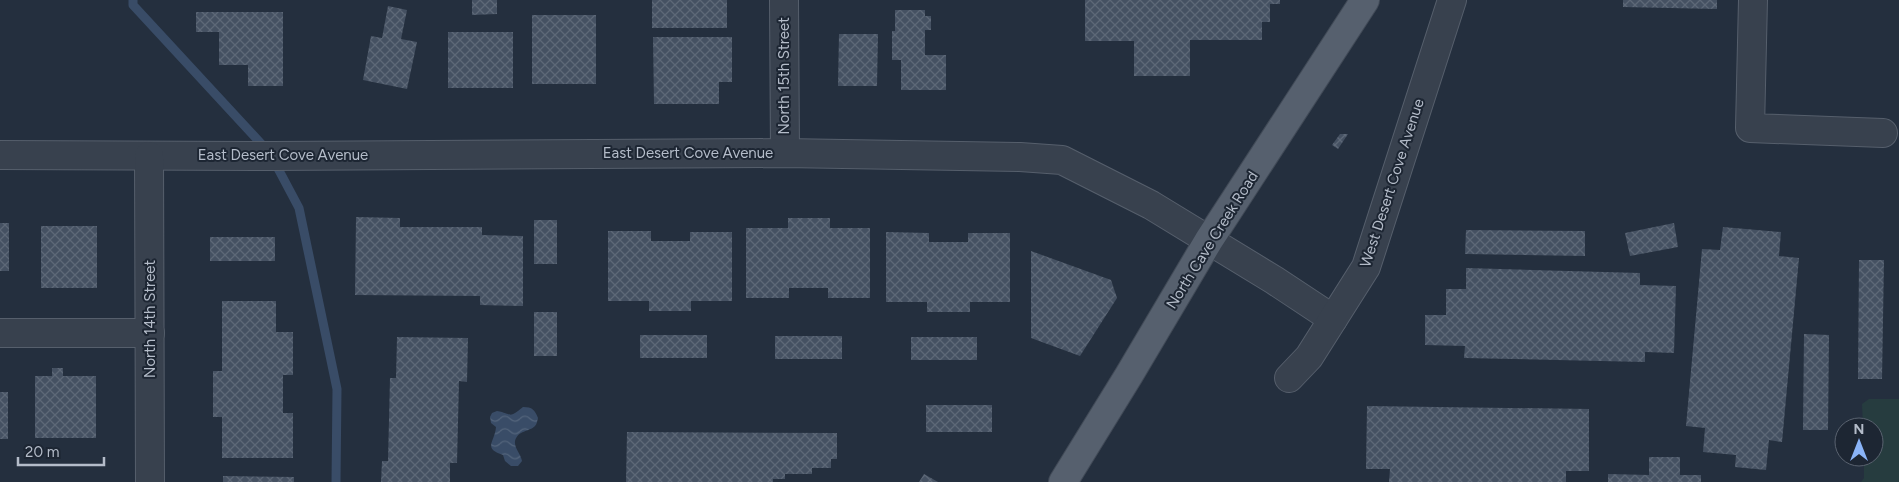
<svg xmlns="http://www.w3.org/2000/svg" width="1899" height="482" font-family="Figtree,sans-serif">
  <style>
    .grass { fill: #263c3f }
    .water { fill: url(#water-waves) }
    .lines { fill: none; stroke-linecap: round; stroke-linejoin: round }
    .stream { stroke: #394c67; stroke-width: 9 }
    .building { fill: url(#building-cross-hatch) }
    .minor-casing { stroke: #565f6c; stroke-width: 30 }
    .major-casing { stroke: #414a57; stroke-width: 30 }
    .minor { stroke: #38414e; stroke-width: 28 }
    .major { stroke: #56606e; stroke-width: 28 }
    .labels { text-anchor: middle; stroke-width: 4; stroke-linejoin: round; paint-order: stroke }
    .street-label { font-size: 15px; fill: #b4bcc9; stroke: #1d2633 }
  </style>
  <defs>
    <pattern id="water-waves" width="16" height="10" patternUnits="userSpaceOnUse" patternTransform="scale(1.25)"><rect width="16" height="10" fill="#394c67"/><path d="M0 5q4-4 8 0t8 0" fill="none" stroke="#53647b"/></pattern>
    <pattern id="building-cross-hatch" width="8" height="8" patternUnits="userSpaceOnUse" patternTransform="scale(1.25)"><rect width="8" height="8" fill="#455162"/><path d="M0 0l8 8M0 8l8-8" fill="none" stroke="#5d6877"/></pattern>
  </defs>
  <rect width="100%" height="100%" fill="#242f3e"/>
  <path class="grass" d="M 1869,399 L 1899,399 L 1899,482 L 1861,482 L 1864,478 L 1864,457 L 1874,457 L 1874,427 L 1863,427 L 1862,404 Z"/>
  <path class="water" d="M 523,407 C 532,407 535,410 538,418 C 537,421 537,424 535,426 C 529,432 518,430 515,441 C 514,448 521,454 522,461 L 518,466 L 511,466 L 505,461 L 503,455 C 482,448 495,442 496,427 L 491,423 L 490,417 L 492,413 L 497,411 C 513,414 508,419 523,407 Z"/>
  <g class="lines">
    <g class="stream">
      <path d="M 133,0 L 133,5 L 267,150"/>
      <path d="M 274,161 L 299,208 L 337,389 L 336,482"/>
    </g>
  </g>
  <g class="building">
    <path d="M 472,0 L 497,0 L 497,14 L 472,15 Z"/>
    <rect x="652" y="0" width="75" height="28"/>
    <path d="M 1085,0 L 1280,0 L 1280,4 L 1270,4 L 1270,22 L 1262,22 L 1262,40 L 1190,40 L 1190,76 L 1134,76 L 1134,41 L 1085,41 Z"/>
    <path d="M 1623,0 L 1717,0 L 1717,9 L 1623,7 Z"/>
    <path d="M 388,6 L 407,10 L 401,39 L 417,42 L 407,89 L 363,80 L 371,36 L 382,38 Z"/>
    <path d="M 895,10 L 925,10 L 925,16 L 931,16 L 931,30 L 925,30 L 925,55 L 946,55 L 946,90 L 901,90 L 901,60 L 892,60 L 892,31 L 895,31 Z"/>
    <path d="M 196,12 L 283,12 L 283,86 L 248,86 L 248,65 L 219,65 L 219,32 L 196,32 Z"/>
    <rect x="532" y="15" width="64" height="69"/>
    <rect x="448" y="32" width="65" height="56"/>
    <path d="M 839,34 L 878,34 L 877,86 L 838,86 Z"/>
    <path d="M 653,37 L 732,37 L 732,82 L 719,82 L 719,104 L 654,104 Z"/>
    <path d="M 1340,134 L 1348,134 L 1338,149 L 1332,145 Z"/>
    <path d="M 356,217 L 400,218 L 400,227 L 482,227 L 482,235 L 523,236 L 523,306 L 480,305 L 480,296 L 355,295 Z"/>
    <path d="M 788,218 L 830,218 L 830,228 L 870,228 L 870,298 L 828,298 L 828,288 L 789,288 L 789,298 L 746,298 L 746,228 L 788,228 Z"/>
    <rect x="534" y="220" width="23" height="44"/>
    <rect x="0" y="223" width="9" height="48"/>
    <path d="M 1674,223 L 1678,247 L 1630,256 L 1625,233 Z"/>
    <rect x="41" y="226" width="56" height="62"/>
    <path d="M 1723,227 L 1781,232 L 1779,256 L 1799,258 L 1782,442 L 1769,440 L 1766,470 L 1735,467 L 1736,455 L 1703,452 L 1705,428 L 1686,426 L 1702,249 L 1720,250 Z"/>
    <path d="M 1466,230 L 1585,231 L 1585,256 L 1465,254 Z"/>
    <path d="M 608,231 L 651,231 L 651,241 L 690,241 L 690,232 L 732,232 L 732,301 L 691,301 L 691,311 L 649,311 L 649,301 L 608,301 Z"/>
    <path d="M 886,232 L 929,233 L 929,242 L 968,242 L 968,233 L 1010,233 L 1010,302 L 970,302 L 970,312 L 927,312 L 927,302 L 886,302 Z"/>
    <rect x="210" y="237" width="65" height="24"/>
    <path d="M 1031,251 L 1111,280 L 1117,298 L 1080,356 L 1031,338 Z"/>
    <path d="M 1859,260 L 1884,260 L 1882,379 L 1858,379 Z"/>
    <path d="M 1466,268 L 1640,273 L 1640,285 L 1676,286 L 1674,353 L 1645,352 L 1645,362 L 1464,358 L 1465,346 L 1425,345 L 1425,315 L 1446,315 L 1446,289 L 1466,289 Z"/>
    <path d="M 222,301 L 276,301 L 276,332 L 293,332 L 293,375 L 283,375 L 283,413 L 293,413 L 293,458 L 222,458 L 222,417 L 213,417 L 213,371 L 222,371 Z"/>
    <rect x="534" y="312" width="23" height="44"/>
    <path d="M 1804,334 L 1829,335 L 1828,430 L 1803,430 Z"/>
    <rect x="640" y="335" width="67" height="23"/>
    <rect x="775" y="336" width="67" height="23"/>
    <path d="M 397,337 L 468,338 L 467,382 L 459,381 L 457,463 L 450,463 L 450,482 L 381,482 L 382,461 L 388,461 L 390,378 L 396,378 Z"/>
    <rect x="911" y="337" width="66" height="23"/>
    <path d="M 52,368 L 63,368 L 63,376 L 96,376 L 96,438 L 35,438 L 35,376 L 52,376 Z"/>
    <rect x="0" y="392" width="8" height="47"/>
    <rect x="926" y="405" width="66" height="27"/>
    <path d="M 1367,406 L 1589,409 L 1589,471 L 1566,471 L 1566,482 L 1389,482 L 1390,469 L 1366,469 Z"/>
    <path d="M 627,432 L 837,433 L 837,459 L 831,459 L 831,468 L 812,468 L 812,474 L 785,474 L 785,479 L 773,479 L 773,482 L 626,482 Z"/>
    <path d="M 1649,457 L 1680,457 L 1680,475 L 1701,475 L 1701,482 L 1608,482 L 1608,474 L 1649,475 Z"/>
    <path d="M 924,474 L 938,482 L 919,482 Z"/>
    <path d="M 223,476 L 294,477 L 294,482 L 223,482 Z"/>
  </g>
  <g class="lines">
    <defs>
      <g id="minor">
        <path d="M 784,0 L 785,153"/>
        <path d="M 1753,0 L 1750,128 L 1883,133"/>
        <path d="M 0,155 L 272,156 L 785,153 L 1020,157 L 1062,160 L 1151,205 L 1274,280 L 1333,319"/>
        <path d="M 149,156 L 150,482"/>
        <path d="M 0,333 L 150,333"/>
        <path d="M 1289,378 L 1309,357 L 1366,267 L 1452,0"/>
      </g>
      <path id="major" d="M 1063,482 L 1129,375 L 1209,240 L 1365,0"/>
    </defs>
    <use href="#minor" class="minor-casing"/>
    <use href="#major" class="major-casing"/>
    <use href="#minor" class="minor"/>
    <use href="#major" class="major"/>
  </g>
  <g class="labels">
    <g class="street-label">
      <text transform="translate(784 76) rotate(-90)" y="5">North 15th Street</text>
      <text x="688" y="158">East Desert Cove Avenue</text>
      <text x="283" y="160">East Desert Cove Avenue</text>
      <text transform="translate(1392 183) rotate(-72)" y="5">West Desert Cove Avenue</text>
      <text transform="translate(1212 240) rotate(-58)" y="5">North Cave Creek Road</text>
      <text transform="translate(150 319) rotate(-90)" y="5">North 14th Street</text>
    </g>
  </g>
  <g transform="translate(1859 442)"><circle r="24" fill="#1d2633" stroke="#59626f"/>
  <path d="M0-4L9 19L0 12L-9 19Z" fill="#8ab4f8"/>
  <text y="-8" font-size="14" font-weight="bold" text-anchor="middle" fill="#b4bcc9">N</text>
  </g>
  <path d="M18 457v8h86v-8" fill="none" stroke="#b4bcc9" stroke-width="2.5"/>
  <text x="25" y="457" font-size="15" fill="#b4bcc9" stroke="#1d2633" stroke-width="4" paint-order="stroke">20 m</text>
</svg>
